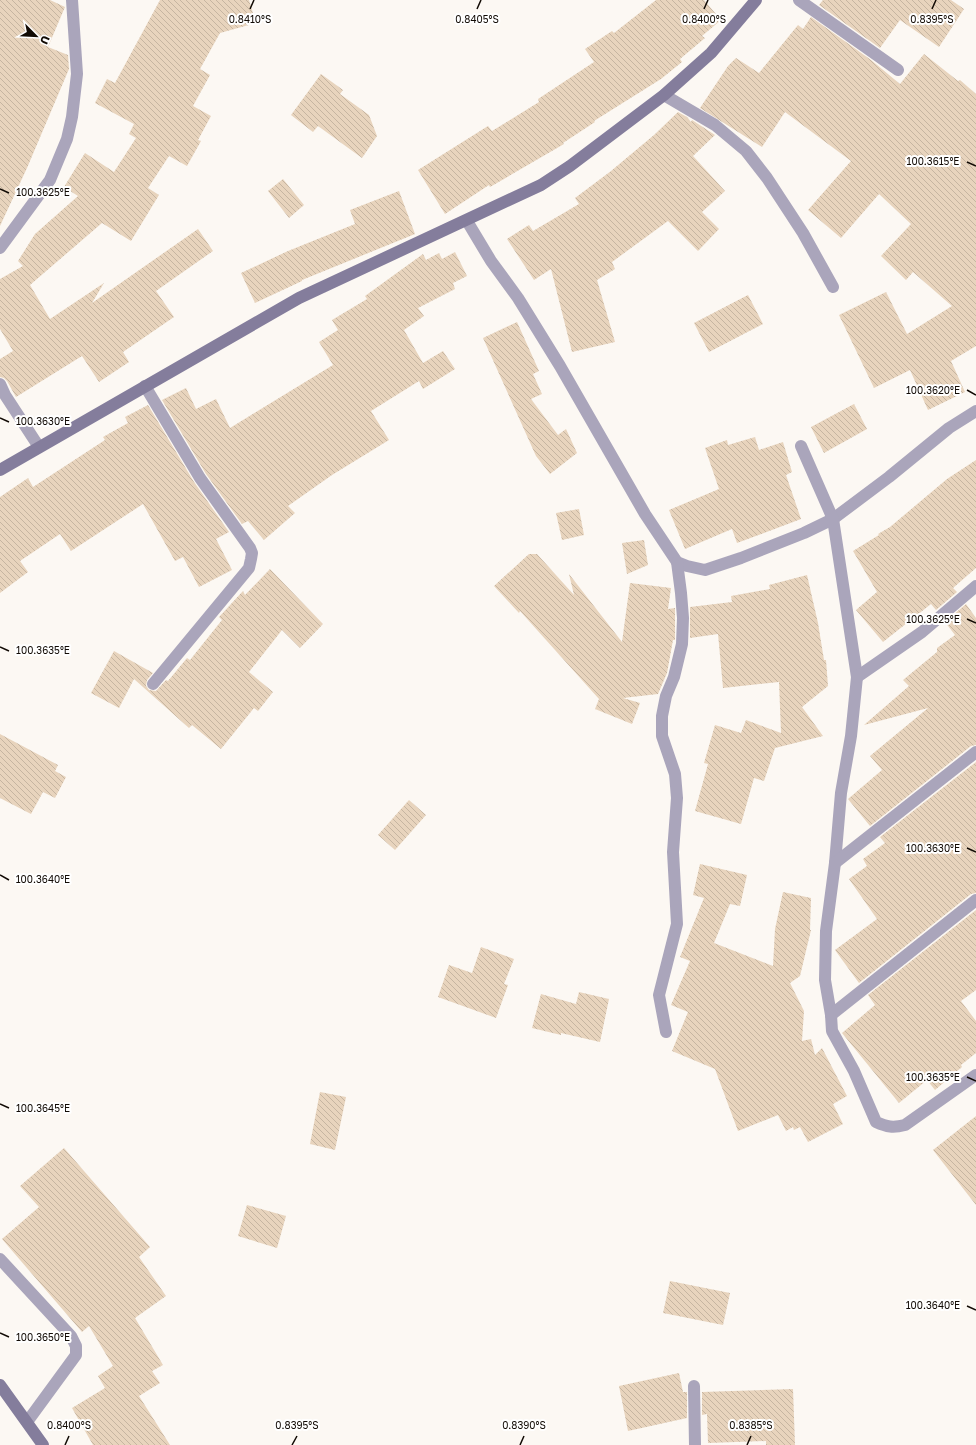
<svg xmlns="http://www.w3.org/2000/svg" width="976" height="1445" font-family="'Golos Text',sans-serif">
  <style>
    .building { fill: url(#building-back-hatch) }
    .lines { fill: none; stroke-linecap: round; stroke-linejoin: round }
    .lane { stroke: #aaa5bb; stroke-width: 12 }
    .street { stroke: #aaa5bb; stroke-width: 12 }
    .secondary { stroke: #847d9c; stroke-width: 12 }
    .ticks { fill: none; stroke: #110a04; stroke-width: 1.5 }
    .ticks-label { font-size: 10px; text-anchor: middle; fill: #110a04; stroke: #fff; stroke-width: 4; stroke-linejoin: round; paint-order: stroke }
  </style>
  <defs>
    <pattern id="building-back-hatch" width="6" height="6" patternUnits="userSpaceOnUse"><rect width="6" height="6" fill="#e8d4bd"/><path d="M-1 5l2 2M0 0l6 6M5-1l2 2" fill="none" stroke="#c6b5a1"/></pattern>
  </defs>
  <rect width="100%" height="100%" fill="#fcf8f3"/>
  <g class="building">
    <path d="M 0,0 L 50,0 L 65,7 L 48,47 L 68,55 L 69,69 L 27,168 L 0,226 Z"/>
    <path d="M 160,0 L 249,0 L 256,23 L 220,33 L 200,69 L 210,75 L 193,106 L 211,116 L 198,140 L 201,141 L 187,166 L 169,156 L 148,188 L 159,195 L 131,241 L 102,223 L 30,285 L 50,319 L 104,283 L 92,303 L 198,229 L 213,251 L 156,291 L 174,317 L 123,352 L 129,362 L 99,382 L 82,356 L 16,397 L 7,381 L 4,378 L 0,377 L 0,359 L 13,351 L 0,329 L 0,279 L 23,266 L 18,261 L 35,234 L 78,196 L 64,187 L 85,153 L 114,172 L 136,138 L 129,134 L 134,124 L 95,103 L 107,79 L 115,83 Z"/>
    <path d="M 656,0 L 704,0 L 721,20 L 702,36 L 705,38 L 680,59 L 682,62 L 661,79 L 594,121 L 595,122 L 563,143 L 564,144 L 490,187 L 489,185 L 445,214 L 418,170 L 488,126 L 492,131 L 539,102 L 538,99 L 594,62 L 585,49 L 612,31 L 614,33 Z"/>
    <path d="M 823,0 L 951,0 L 964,9 L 939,47 L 900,20 L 880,48 L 819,5 Z"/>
    <path d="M 811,17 L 871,60 L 900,84 L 924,54 L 958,81 L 960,80 L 976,94 L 976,346 L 951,361 L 965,392 L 928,410 L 910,370 L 874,388 L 839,315 L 886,292 L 907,334 L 952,306 L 913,272 L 906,280 L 881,256 L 911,224 L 879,194 L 841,238 L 808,210 L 851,161 L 785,112 L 762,147 L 700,108 L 728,66 L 736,58 L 759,73 L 798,25 L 803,29 Z"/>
    <path d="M 321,74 L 343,90 L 340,94 L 369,115 L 377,136 L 362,158 L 318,126 L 313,132 L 291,115 Z"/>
    <path d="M 678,112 L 687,117 L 691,122 L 692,120 L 715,135 L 693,156 L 725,191 L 702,212 L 719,229 L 698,251 L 668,221 L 612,262 L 615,269 L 597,280 L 615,342 L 572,352 L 551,269 L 534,280 L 507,239 L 529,225 L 533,231 L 579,204 L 575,198 L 611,171 L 654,135 Z"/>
    <path d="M 283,179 L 304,205 L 289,218 L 268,191 Z"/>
    <path d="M 399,191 L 415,234 L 302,280 L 302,281 L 255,303 L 241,273 L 288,251 L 355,224 L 350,210 Z"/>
    <path d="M 455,252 L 467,276 L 453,283 L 455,289 L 418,308 L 424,316 L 404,330 L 423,363 L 443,351 L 455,369 L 423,389 L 419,381 L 371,411 L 389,440 L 332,475 L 288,506 L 295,513 L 264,540 L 248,521 L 242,524 L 206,474 L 162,400 L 186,388 L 196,409 L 216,399 L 230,428 L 333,365 L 319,342 L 338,330 L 332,320 L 367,299 L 365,296 L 423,254 L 426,260 L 439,253 L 442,259 Z"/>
    <path d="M 748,295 L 763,324 L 709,352 L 694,323 Z"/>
    <path d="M 517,322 L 539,371 L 533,374 L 542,394 L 531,399 L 558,435 L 566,429 L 577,453 L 550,474 L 536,456 L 483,338 Z"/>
    <path d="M 854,404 L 867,429 L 824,453 L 811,427 Z"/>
    <path d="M 148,405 L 194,482 L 229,532 L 216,539 L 232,570 L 199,587 L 183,557 L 175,561 L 143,504 L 71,551 L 60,534 L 20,561 L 28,572 L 0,593 L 0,497 L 28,478 L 33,487 L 105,440 L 103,437 L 128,423 L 125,417 Z"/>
    <path d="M 755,437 L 759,450 L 783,442 L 792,472 L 786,475 L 801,519 L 737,543 L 732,529 L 685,549 L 669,510 L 719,489 L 705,448 L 727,440 L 728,445 Z"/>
    <path d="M 976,460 L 976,568 L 953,588 L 957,592 L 936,610 L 931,604 L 883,642 L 856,610 L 877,592 L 853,551 L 879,535 L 878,534 L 890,527 L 947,479 Z"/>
    <path d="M 579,509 L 584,535 L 562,540 L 556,513 Z"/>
    <path d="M 644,540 L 648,565 L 627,574 L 622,543 Z"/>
    <path d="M 529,554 L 537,554 L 574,595 L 569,574 L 622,642 L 630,583 L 671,588 L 668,609 L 675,608 L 675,640 L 673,640 L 667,673 L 658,694 L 623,698 L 640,703 L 632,724 L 595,709 L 599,699 L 520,611 L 519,613 L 494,586 Z"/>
    <path d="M 270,569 L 323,624 L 300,648 L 282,630 L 249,672 L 273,692 L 258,711 L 254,708 L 221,749 L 192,725 L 189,728 L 134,679 L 119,708 L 91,693 L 114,651 L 153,673 L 147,680 L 146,686 L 149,690 L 156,691 L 166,680 L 168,681 L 187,658 L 190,660 L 222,620 L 219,617 L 243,591 L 245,595 Z"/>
    <path d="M 807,575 L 818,623 L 824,660 L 826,660 L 828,686 L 802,707 L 823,736 L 775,748 L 764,781 L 754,778 L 741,824 L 695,811 L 708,764 L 704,763 L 715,725 L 741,733 L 746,720 L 781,733 L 779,682 L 723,688 L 718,634 L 690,638 L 690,607 L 732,602 L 731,596 L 770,589 L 769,585 Z"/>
    <path d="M 966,604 L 976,618 L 976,745 L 971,746 L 870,826 L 848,799 L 882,770 L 870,756 L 928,708 L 864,725 L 909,686 L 903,680 L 937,652 L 937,648 L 955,635 L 945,622 Z"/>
    <path d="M 0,734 L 58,765 L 55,771 L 66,777 L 55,798 L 43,792 L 31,814 L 0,798 Z"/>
    <path d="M 976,762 L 976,893 L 971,894 L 859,983 L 835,950 L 877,919 L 849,879 L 867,866 L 863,859 L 885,843 L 880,837 Z"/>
    <path d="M 409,800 L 426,815 L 395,850 L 378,835 Z"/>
    <path d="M 700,864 L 747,875 L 740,906 L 730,904 L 714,943 L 773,966 L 775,929 L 783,892 L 811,898 L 810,930 L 811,930 L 800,976 L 790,983 L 804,1011 L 802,1041 L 811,1039 L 815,1055 L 822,1048 L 847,1096 L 833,1104 L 843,1124 L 808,1142 L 800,1127 L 794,1130 L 793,1127 L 786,1131 L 778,1115 L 738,1131 L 715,1069 L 672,1051 L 688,1012 L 671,1005 L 690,961 L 680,957 L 704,898 L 693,895 Z"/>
    <path d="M 976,910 L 976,990 L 961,1001 L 976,1021 L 976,1053 L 961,1065 L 962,1067 L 935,1090 L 927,1080 L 899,1103 L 842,1033 L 875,1005 L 868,995 Z"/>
    <path d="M 481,947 L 514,959 L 504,984 L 508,985 L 496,1018 L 438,997 L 449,965 L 472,973 Z"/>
    <path d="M 579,992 L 609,999 L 600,1042 L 561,1033 L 561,1035 L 532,1028 L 541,994 L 576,1004 Z"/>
    <path d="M 320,1092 L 346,1097 L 335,1150 L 310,1144 Z"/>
    <path d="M 976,1116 L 976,1205 L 933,1150 Z"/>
    <path d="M 64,1148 L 150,1247 L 139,1257 L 166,1296 L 135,1318 L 163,1365 L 152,1371 L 160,1383 L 139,1396 L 170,1445 L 93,1445 L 72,1408 L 105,1388 L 98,1376 L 113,1366 L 89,1326 L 82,1332 L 2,1239 L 39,1207 L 20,1186 Z"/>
    <path d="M 247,1205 L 286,1216 L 277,1248 L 238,1236 Z"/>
    <path d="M 670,1281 L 730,1293 L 723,1325 L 663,1313 Z"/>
    <path d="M 679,1373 L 683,1392 L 687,1392 L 687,1418 L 628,1431 L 619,1386 Z"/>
    <path d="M 793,1389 L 795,1445 L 766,1445 L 766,1441 L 708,1443 L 707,1414 L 702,1415 L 702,1392 Z"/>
  </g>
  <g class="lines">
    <path class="lane" d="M 0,1259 L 71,1336 L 76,1346 L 76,1355 L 27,1422"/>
    <g class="street">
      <path d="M 799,0 L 898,70"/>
      <path d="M 664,95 L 715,125 L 746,151 L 767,178 L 803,233 L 833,287"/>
      <path d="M 467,221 L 491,261 L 518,298 L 560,366 L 645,514 L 677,562 L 687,566 L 705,570 L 741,558 L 804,533 L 833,519 L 889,477 L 949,428 L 976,411"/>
      <path d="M 0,248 L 50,180 L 67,139 L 72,117 L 77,74 L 72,0"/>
      <path d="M 0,384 L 5,395 L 39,447"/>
      <path d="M 145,386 L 200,478 L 250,548 L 252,553 L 251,559 L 249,568 L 153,684"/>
      <path d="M 801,446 L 833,519 L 857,677 L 851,736 L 841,793 L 835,863 L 826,931 L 825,980 L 831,1015 L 832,1031 L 854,1071 L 876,1122 C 887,1127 893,1128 905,1125 L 976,1075"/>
      <path d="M 857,677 L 922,632 L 976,586"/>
      <path d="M 835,863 L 976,752"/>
      <path d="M 831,1015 L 976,900"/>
      <path d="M 666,1032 L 659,995 L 677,924 L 673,852 L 677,798 L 675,774 L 662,736 L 662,716 L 666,696 L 674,677 L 682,644 L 683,618 L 681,593 L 677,562"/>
      <path d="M 694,1386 L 695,1445"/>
    </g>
    <g class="secondary">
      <path d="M 0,470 L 299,298 L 541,185 L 570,166 L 664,95 L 711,53 L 756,0"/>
      <path d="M 0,1385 L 43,1445"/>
    </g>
  </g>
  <path class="ticks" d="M 250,9 L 254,0M 477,9 L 481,0M 704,9 L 708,0M 932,9 L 936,0M 967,162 L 976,166M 0,189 L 9,193M 967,390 L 976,395M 0,418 L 9,422M 967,619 L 976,623M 0,647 L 9,651M 967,848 L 976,852M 0,875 L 9,880M 967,1077 L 976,1081M 0,1104 L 9,1108M 967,1306 L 976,1310M 0,1333 L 9,1337M 65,1445 L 69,1436M 292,1445 L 297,1436M 520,1445 L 524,1436M 747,1445 L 751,1436"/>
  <g class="ticks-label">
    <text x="250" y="23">0.8410°S</text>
    <text x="477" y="23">0.8405°S</text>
    <text x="704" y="23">0.8400°S</text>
    <text x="932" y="23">0.8395°S</text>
    <text x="933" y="165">100.3615°E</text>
    <text x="43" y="196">100.3625°E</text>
    <text x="933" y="394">100.3620°E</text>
    <text x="43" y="425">100.3630°E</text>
    <text x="933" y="623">100.3625°E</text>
    <text x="43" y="654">100.3635°E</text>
    <text x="933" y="852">100.3630°E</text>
    <text x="43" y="883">100.3640°E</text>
    <text x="933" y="1081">100.3635°E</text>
    <text x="43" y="1112">100.3645°E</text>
    <text x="933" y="1309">100.3640°E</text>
    <text x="43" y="1341">100.3650°E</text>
    <text x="69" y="1429">0.8400°S</text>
    <text x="297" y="1429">0.8395°S</text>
    <text x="524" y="1429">0.8390°S</text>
    <text x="751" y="1429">0.8385°S</text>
  </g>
  <g transform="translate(36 36) rotate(114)" stroke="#ffffff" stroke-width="3" paint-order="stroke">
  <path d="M0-3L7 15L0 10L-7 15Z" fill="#110a04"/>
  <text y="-6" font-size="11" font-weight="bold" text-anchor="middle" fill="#110a04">U</text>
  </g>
</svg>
